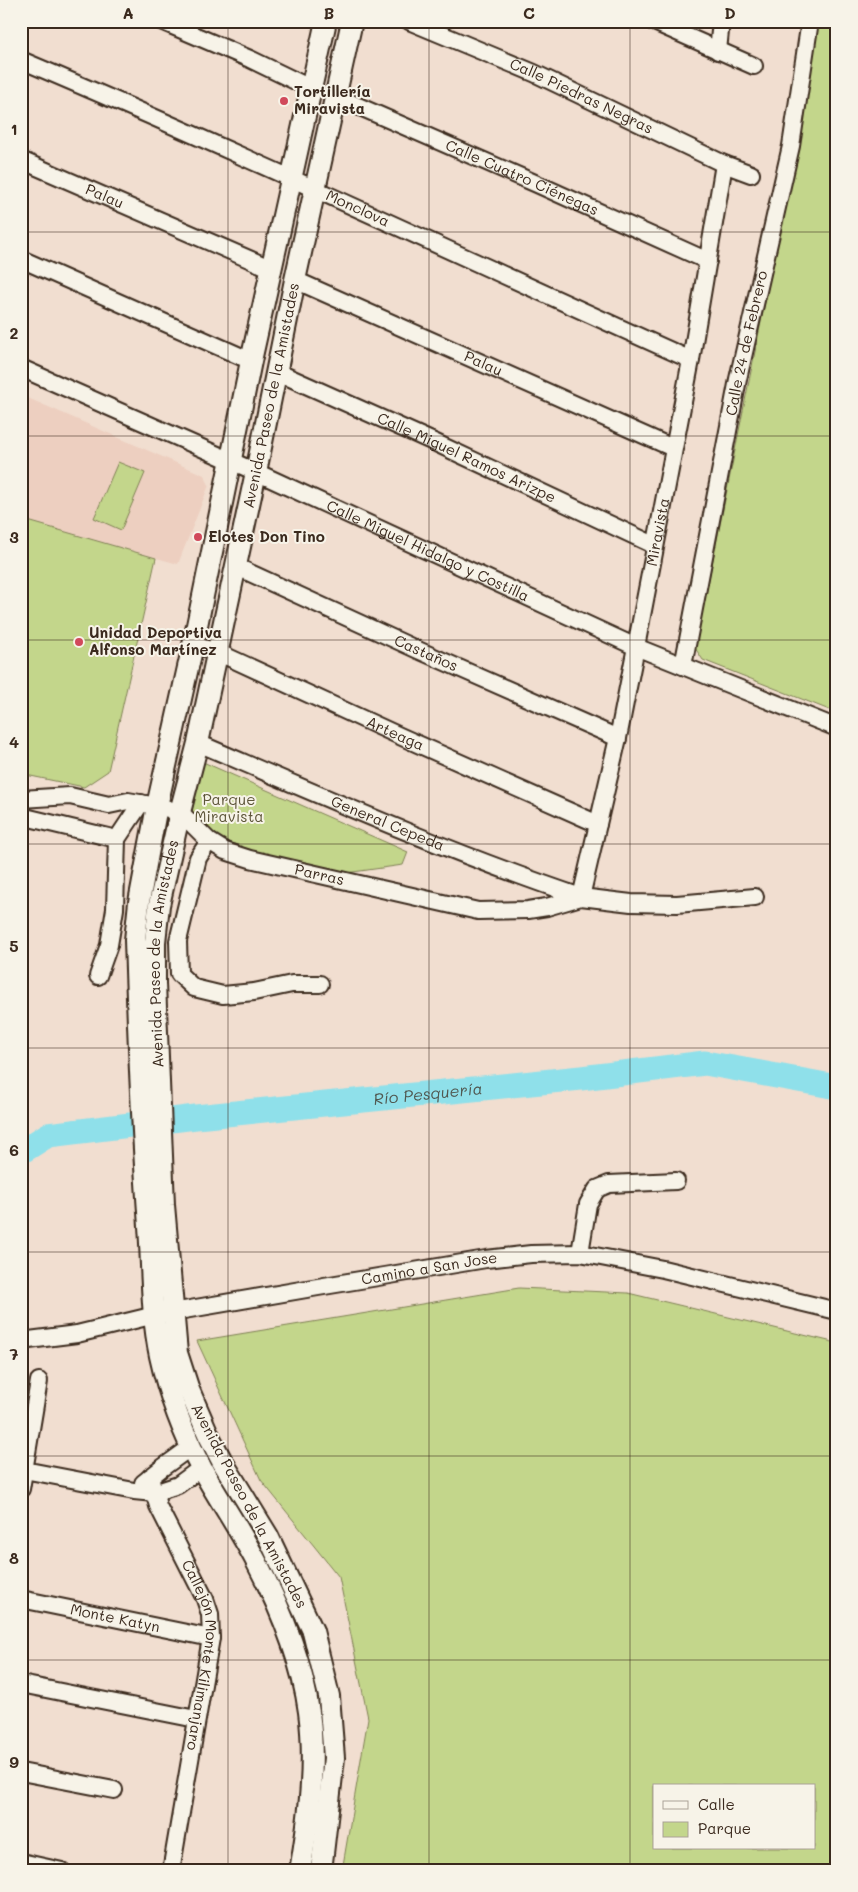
<svg xmlns="http://www.w3.org/2000/svg" width="858" height="1892" font-family="Mali,sans-serif">
  <style>
    .built { fill: #edcfc0 }
    .green { fill: #c3d68b; stroke: #7f8054; fill-rule: evenodd }
    .lines { fill: none; stroke-linecap: round; stroke-linejoin: round }
    .river { stroke: #8fe0ea; stroke-width: 25 }
    .minor-casing { stroke: #3b2a1e; stroke-width: 20 }
    .tertiary-casing { stroke: #3b2a1e; stroke-width: 24 }
    .minor { stroke: #f7f3e8; stroke-width: 16 }
    .tertiary { stroke: #f7f3e8; stroke-width: 20 }
    .grid { fill: none; stroke: #3b2a1e; stroke-width: 1; stroke-opacity: 0.55 }
    .poi-dot { fill: #d1495b; stroke: #f7f3e8; stroke-width: 2 }
    .labels { text-anchor: middle; stroke-width: 4; stroke-linejoin: round; paint-order: stroke }
    .poi-label { font-size: 15px; font-weight: bold; fill: #3b2a1e; stroke: #f7f3e8; text-anchor: start }
    .street-label { font-size: 15px; fill: #3b2a1e; stroke: #f7f3e8 }
    .park-label { font-size: 15px; fill: #5d5539; stroke: #f7f3e8 }
    .water-label { font-size: 16px; font-style: italic; fill: #505851; stroke: #f7f3e8 }
    .neatline { fill: none; stroke: #3b2a1e; stroke-width: 2 }
    .grid-label { font-size: 16px; text-anchor: middle; font-weight: bold; fill: #3b2a1e }
  </style>
  <rect width="100%" height="100%" fill="#f1ded0"/>
  <filter id="ink" filterUnits="userSpaceOnUse"><feTurbulence type="fractalNoise" baseFrequency=".02" numOctaves="2"/><feDisplacementMap in="SourceGraphic" scale="10" xChannelSelector="R" yChannelSelector="G"/><feConvolveMatrix kernelMatrix="1 2 1 2 8 2 1 2 1" color-interpolation-filters="sRGB"/></filter>
  <g filter="url(#ink)">
    <path class="built" d="M 21,395 L 204,475 L 209,485 L 178,564 L 21,520 Z"/>
    <g class="green">
      <path d="M 815,21 L 837,21 L 837,713 L 703,660 L 695,648 L 794,159 Z"/>
      <path d="M 118,462 L 145,473 L 121,530 L 94,518 Z"/>
      <path d="M 21,519 L 156,558 L 108,771 L 84,787 L 21,774 Z"/>
      <path d="M 203,762 L 408,852 L 403,865 L 346,873 L 277,859 L 188,828 Z"/>
      <path d="M 519,1288 L 628,1293 L 837,1343 L 837,1871 L 342,1871 L 368,1718 L 339,1577 L 261,1480 L 197,1341 ZM 654,1786 L 814,1786 L 814,1848 L 654,1848 Z"/>
    </g>
    <g class="lines">
      <path class="river" id="s1" d="M 21,1152 L 48,1135 L 196,1117 L 581,1078 L 705,1063 L 837,1087"/>
      <defs>
        <g id="minor">
          <path d="M 161,21 L 250,59 L 312,89"/>
          <path id="s2" d="M 409,21 L 534,73 L 724,164 L 751,174"/>
          <path d="M 652,21 L 754,66"/>
          <path d="M 718,51 L 721,21"/>
          <path id="s3" d="M 21,60 C 246,155 468,260 691,360"/>
          <path id="s4" d="M 335,96 L 537,184 L 708,261"/>
          <path id="s5" d="M 21,160 L 272,269"/>
          <path d="M 21,259 L 251,361"/>
          <path id="s6" d="M 295,280 L 673,448"/>
          <path id="s7" d="M 21,368 L 256,472 L 636,647 L 837,728"/>
          <path id="s8" d="M 277,372 L 436,443 L 654,545"/>
          <path id="s9" d="M 235,566 L 418,650 L 618,738"/>
          <path id="s10" d="M 193,645 L 217,652 L 402,737 L 598,824"/>
          <path id="s11" d="M 683,666 L 738,379 L 791,146 L 810,21"/>
          <path id="s12" d="M 198,743 C 324,797 450,853 581,897 L 618,738 L 636,647 L 691,360 L 724,164"/>
          <path id="s13" d="M 21,799 L 70,796 L 109,805 L 128,801 L 157,806 L 180,812 L 209,841 L 225,851 L 250,859 L 478,911 L 528,910 L 547,907 L 581,897 L 631,903 L 677,904 L 755,897"/>
          <path d="M 21,816 L 117,839"/>
          <path d="M 209,841 L 198,858 L 178,941 L 179,974 L 194,988 L 223,995 L 254,992 L 292,984 L 320,984"/>
          <path d="M 98,976 L 109,945 L 115,909 L 117,839 L 141,803"/>
          <path d="M 580,1253 L 588,1204 L 597,1189 L 609,1184 L 676,1181"/>
          <path id="s14" d="M 21,1341 L 77,1334 L 155,1315 L 318,1287 L 486,1259 L 531,1254 L 580,1253 L 663,1269 L 837,1311"/>
          <path d="M 24,1470 L 134,1491 L 154,1493 L 178,1485 L 201,1468"/>
          <path id="s15" d="M 150,1477 L 158,1506 L 205,1599 L 210,1614 L 211,1638 L 171,1871"/>
          <path d="M 143,1483 L 162,1468 L 191,1447"/>
          <path d="M 21,1489 L 39,1381"/>
          <path id="s16" d="M 21,1599 L 211,1638"/>
          <path d="M 21,1684 L 196,1719"/>
          <path d="M 21,1772 L 114,1790"/>
          <path d="M 21,1862 L 62,1871"/>
        </g>
        <g id="tertiary">
          <path d="M 300,1871 C 309,1819 316,1764 309,1712 C 302,1660 280,1607 256,1561 C 240,1530 219,1500 202,1469 C 184,1436 168,1393 160,1356 C 151,1314 152,1269 149,1226 C 142,1131 138,1035 135,940 L 139,902 L 157,806 L 193,645 L 251,361 L 326,21"/>
          <path id="s17" d="M 321,1871 L 334,1758 L 329,1696 L 313,1631 L 268,1536 L 222,1461 L 209,1436 L 189,1390 L 177,1353 L 164,1205 L 155,983 L 155,942 L 159,905 L 180,812 L 198,743 L 256,472 L 295,280 L 352,21"/>
        </g>
      </defs>
      <use href="#minor" class="minor-casing"/>
      <use href="#tertiary" class="tertiary-casing"/>
      <use href="#minor" class="minor"/>
      <use href="#tertiary" class="tertiary"/>
    </g>
  </g>
  <path class="grid" d="M 228,21 L 228,1871M 429,21 L 429,1871M 630,21 L 630,1871M 21,232 L 837,232M 21,436 L 837,436M 21,640 L 837,640M 21,844 L 837,844M 21,1048 L 837,1048M 21,1252 L 837,1252M 21,1456 L 837,1456M 21,1660 L 837,1660"/>
  <g class="poi-dot">
    <circle cx="284" cy="101" r="5"/>
    <circle cx="198" cy="537" r="5"/>
    <circle cx="79" cy="642" r="5"/>
  </g>
  <g class="labels">
    <g class="poi-label">
      <text x="294" y="97">Tortillería<tspan x="294" dy="17">Miravista</tspan></text>
      <text x="208" y="542">Elotes Don Tino</text>
      <text x="89" y="638">Unidad Deportiva<tspan x="89" dy="17">Alfonso Martínez</tspan></text>
    </g>
    <g class="street-label">
      <text dy="5" stroke="none"><textPath href="#s2" startOffset="188">Calle Piedras Negras</textPath></text>
      <text dy="5" stroke="none"><textPath href="#s4" startOffset="204">Calle Cuatro Ciénegas</textPath></text>
      <text dy="5" stroke="none"><textPath href="#s5" startOffset="91">Palau</textPath></text>
      <text dy="5" stroke="none"><textPath href="#s3" startOffset="368">Monclova</textPath></text>
      <text dy="5" stroke="none"><textPath href="#s11" startOffset="329">Calle 24 de Febrero</textPath></text>
      <text dy="5" stroke="none"><textPath href="#s6" startOffset="206">Palau</textPath></text>
      <text dy="5" stroke="none"><textPath href="#s17" startOffset="1524">Avenida Paseo de la Amistades</textPath></text>
      <text dy="5" stroke="none"><textPath href="#s8" startOffset="208">Calle Miguel Ramos Arizpe</textPath></text>
      <text dy="5" stroke="none"><textPath href="#s12" startOffset="786">Miravista</textPath></text>
      <text dy="5" stroke="none"><textPath href="#s7" startOffset="446">Calle Miguel Hidalgo y Costilla</textPath></text>
      <text dy="5" stroke="none"><textPath href="#s9" startOffset="210">Castaños</textPath></text>
      <text dy="5" stroke="none"><textPath href="#s10" startOffset="221">Arteaga</textPath></text>
      <text dy="5" stroke="none"><textPath href="#s12" startOffset="206">General Cepeda</textPath></text>
      <text dy="5" stroke="none"><textPath href="#s13" startOffset="319">Parras</textPath></text>
      <text dy="5" stroke="none"><textPath href="#s17" startOffset="954">Avenida Paseo de la Amistades</textPath></text>
      <text dy="5" stroke="none"><textPath href="#s14" startOffset="415">Camino a San Jose</textPath></text>
      <text transform="translate(249 1506) rotate(62)" y="5">Avenida Paseo de la Amistades</text>
      <text dy="5" stroke="none"><textPath href="#s16" startOffset="96">Monte Katyn</textPath></text>
      <text dy="5" stroke="none"><textPath href="#s15" startOffset="190">Callejón Monte Kilimanjaro</textPath></text>
    </g>
    <g class="park-label">
      <text x="229" y="805">Parque<tspan x="229" dy="17">Miravista</tspan></text>
    </g>
    <g class="water-label">
      <text dy="6" stroke="none"><textPath href="#s1" startOffset="414">Río Pesquería</textPath></text>
    </g>
  </g>
  <rect width="858" height="1892" fill="none" stroke="#f7f3e8" stroke-width="55"/>
  <rect x="653" y="1784" width="162" height="65" fill="#f7f3e8" stroke="#aca397"/>
  <rect x="663" y="1801" width="25" height="8" fill="#f7f3e8" stroke="#aca397"/>
  <text x="698" y="1810" font-size="15" fill="#3b2a1e">Calle</text>
  <rect x="663" y="1822" width="25" height="15" fill="#c3d68b" stroke="#aca397"/>
  <text x="698" y="1834" font-size="15" fill="#3b2a1e">Parque</text>
  <rect x="28" y="28" width="802" height="1836" class="neatline"/>
  <g class="grid-label">
    <text x="128" y="19">A</text>
    <text x="329" y="19">B</text>
    <text x="529" y="19">C</text>
    <text x="730" y="19">D</text>
    <text x="14" y="135">1</text>
    <text x="14" y="339">2</text>
    <text x="14" y="543">3</text>
    <text x="14" y="748">4</text>
    <text x="14" y="952">5</text>
    <text x="14" y="1156">6</text>
    <text x="14" y="1360">7</text>
    <text x="14" y="1564">8</text>
    <text x="14" y="1768">9</text>
  </g>
</svg>
